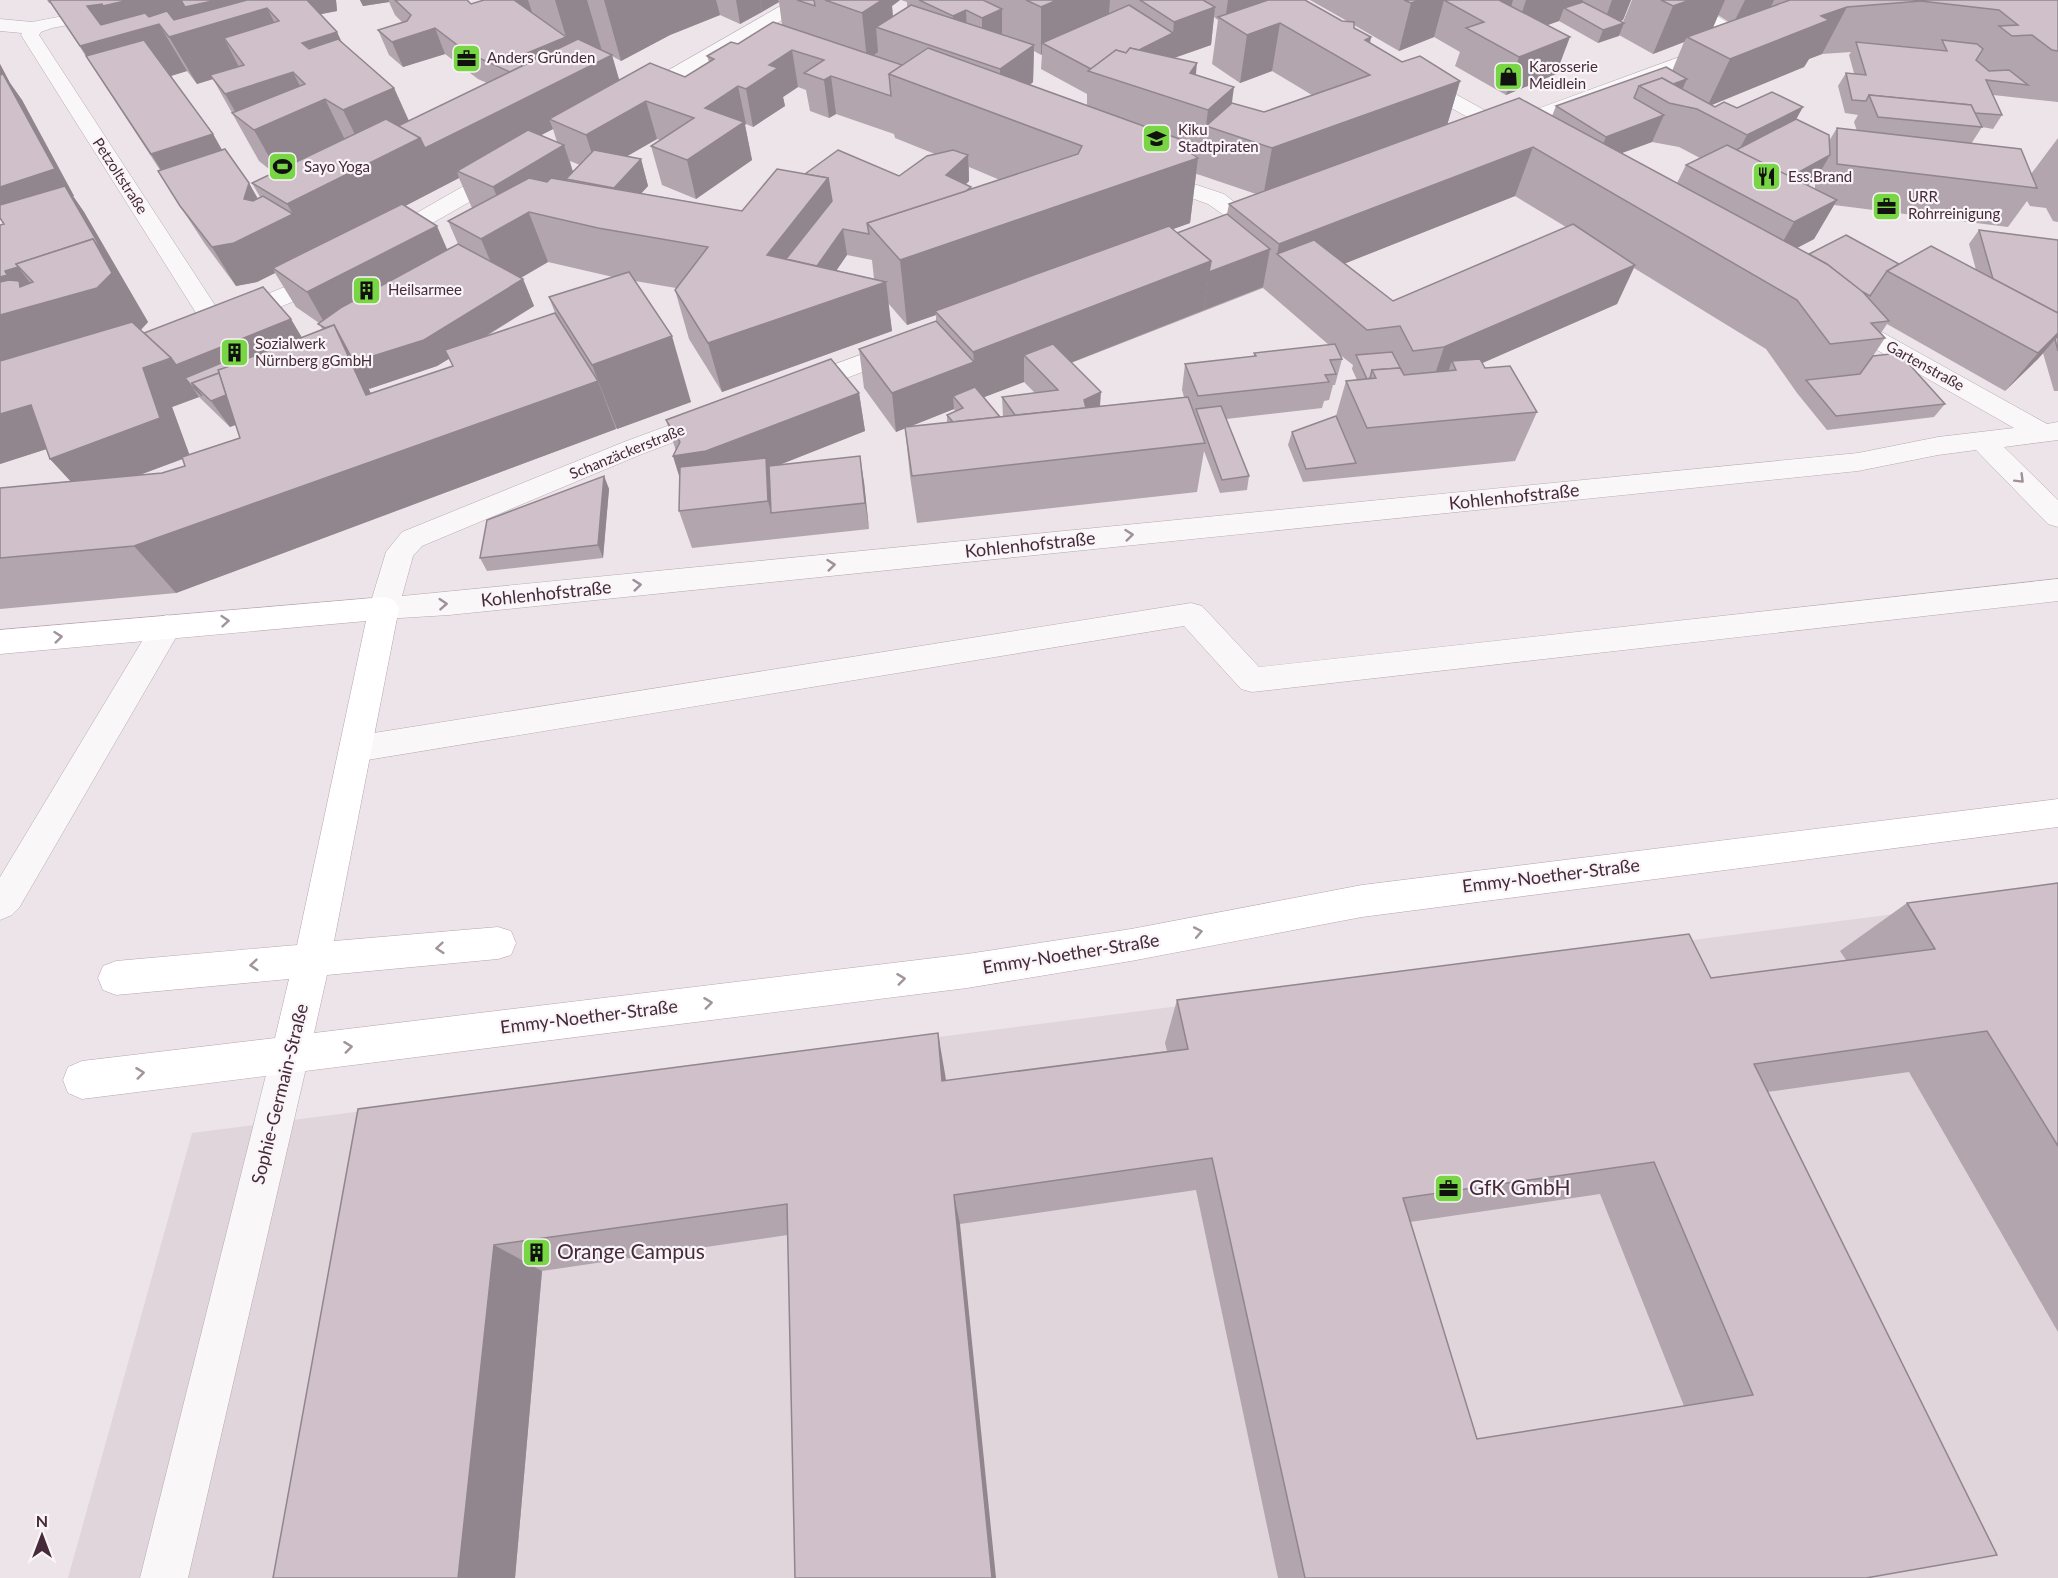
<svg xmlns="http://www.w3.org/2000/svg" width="2058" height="1578" font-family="Lato,sans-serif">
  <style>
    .built { fill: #e1d5dc }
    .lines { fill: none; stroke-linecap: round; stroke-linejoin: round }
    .minor-casing { stroke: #b7a8b1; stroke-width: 1 }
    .major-casing { stroke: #b9a2b0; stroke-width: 1 }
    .minor { fill: #faf7f9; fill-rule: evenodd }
    .major { fill: #fff; fill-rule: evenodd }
    .wall { fill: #b2a5ad; fill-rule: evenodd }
    .shaded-wall { fill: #91868d }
    .building { fill: #cfc0c9; stroke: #91868d; stroke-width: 1.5; fill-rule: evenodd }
    .oneway { stroke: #a0909a }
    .oneway2 { stroke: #a2949c }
    .labels { text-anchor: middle; stroke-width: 4.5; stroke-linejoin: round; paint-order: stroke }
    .far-poi-label { font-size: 15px; fill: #462a3a; stroke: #f9f4f7; text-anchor: start }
    .far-street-label { font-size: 15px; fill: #462a3a; stroke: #f9f4f7 }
    .street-label { font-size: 18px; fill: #462a3a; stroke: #f9f4f7 }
    .near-poi-label { font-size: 21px; fill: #462a3a; stroke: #f9f4f7; text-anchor: start }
  </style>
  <rect width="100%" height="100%" fill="#ece4e9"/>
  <path class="built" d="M 2058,893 L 2058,1578 L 68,1578 L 192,1133 Z"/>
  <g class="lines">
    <defs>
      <g id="minor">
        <path d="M 145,0 L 185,0 L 182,4 L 176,5 L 52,28 L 41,32 L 39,35 L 222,316 L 225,311 L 292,284 L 320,268 L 328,266 L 336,268 L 340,273 C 327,292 265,312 243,321 L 234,323 L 225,321 L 223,318 L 227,324 L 224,329 L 215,332 L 206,329 L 203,324 L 21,35 L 22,33 L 0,31 L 0,19 L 32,22 Z"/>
        <path d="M 791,0 L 813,0 L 810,4 L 646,99 L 632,99 L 629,95 L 632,91 Z"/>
        <path d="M 1669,0 L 1691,0 L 1750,36 L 1753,40 L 1750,44 L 1736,44 Z"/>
        <path d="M 1715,44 L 1722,46 L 1725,50 L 1722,54 L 1519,130 L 1525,136 L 1522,140 L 1515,142 L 1508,140 L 1407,83 L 1404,79 L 1407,75 L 1421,75 L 1504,121 Z"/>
        <path d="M 505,166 L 513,167 L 516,172 L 513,177 L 394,245 L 386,247 L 378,245 L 375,240 L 378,235 L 497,167 Z"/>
        <path d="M 1152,170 L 1224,194 L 1256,219 L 1253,224 L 1245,226 L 1237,224 L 1208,204 L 1144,181 L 1141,176 L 1144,171 Z"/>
        <path d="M 1842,313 L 1851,315 L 2047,424 L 2058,422 L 2058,440 L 2004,447 L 2058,500 L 2058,527 L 2048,524 L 1976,450 L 1938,455 L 1858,471 L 449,615 L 384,619 L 374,616 L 369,608 L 386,552 L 402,532 L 624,442 L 713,409 L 722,412 L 726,418 L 722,424 L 642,454 L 422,546 L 413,556 L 402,596 L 1858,453 L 1938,437 L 2014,428 L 1833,325 L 1830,320 L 1833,315 Z"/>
        <path d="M 901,340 L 910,342 L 913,348 L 910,354 L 807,393 L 798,395 L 789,393 L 785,387 L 789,381 Z"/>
        <path d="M 2058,579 L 2058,601 L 1252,692 L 1241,689 L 1184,626 L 355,762 L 344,758 L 339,749 L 344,740 L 355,736 L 1191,603 L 1202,606 L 1259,667 Z"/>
        <path d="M 167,615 L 178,618 L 182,626 L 178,634 L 19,908 L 12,915 L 0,920 L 0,877 L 156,618 Z"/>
        <path d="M 290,1037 L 303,1042 L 309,1055 L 188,1578 L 140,1578 L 271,1055 L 277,1042 Z"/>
      </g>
      <path id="major" d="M 384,597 L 394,600 L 399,608 L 334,941 L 498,927 L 511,931 L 516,943 L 511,955 L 498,959 L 327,975 L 314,1033 L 967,954 L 1131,929 L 1362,885 L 2058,799 L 2058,827 L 1362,917 L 1131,961 L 967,988 L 82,1099 L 68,1093 L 63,1080 L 68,1067 L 82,1061 L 275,1038 L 289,979 L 116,995 L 103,990 L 98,978 L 103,966 L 116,961 L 297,945 L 366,621 L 0,654 L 0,630 Z"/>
    </defs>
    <use href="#minor" class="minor-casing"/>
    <use href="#major" class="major-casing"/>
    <use href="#minor" class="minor"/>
    <use href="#major" class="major"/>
  </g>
  <g class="wall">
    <path d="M 47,0 L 336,0 L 337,11 L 320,14 L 337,32 L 342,43 L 394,88 L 409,121 L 487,83 L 478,79 L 445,54 L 403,67 L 389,55 L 378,30 L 402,22 L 395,15 L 389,2 L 363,6 L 360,0 L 467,0 L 471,4 L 484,0 L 900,0 L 892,6 L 893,16 L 907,7 L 907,2 L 901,0 L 983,0 L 986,1 L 986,0 L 1305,0 L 1342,21 L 1347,21 L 1310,0 L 1631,0 L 1623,20 L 1620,21 L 1623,22 L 1632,0 L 2058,0 L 2058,102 L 1993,95 L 2002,115 L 1993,129 L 1982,127 L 1971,144 L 2031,174 L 2058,138 L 2058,222 L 2053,221 L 2046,208 L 2030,206 L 2027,201 L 2008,227 L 1834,205 L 1814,239 L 1797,248 L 1809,254 L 1899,264 L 1976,270 L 1969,244 L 1979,230 L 2058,240 L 2058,391 L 2054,391 L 2043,353 L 2005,391 L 1887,324 L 1881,333 L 1885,338 L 1873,356 L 1945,404 L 1934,417 L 1827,430 L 1797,393 L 1766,349 L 1634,268 L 1617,304 L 1482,363 L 1485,368 L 1537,412 L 1515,461 L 1303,482 L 1288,445 L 1292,432 L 1336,416 L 1346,381 L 1357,380 L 1352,369 L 1353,365 L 1339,354 L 1342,359 L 1335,385 L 1333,385 L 1329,400 L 1324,401 L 1322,408 L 1226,419 L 1249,476 L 1247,490 L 1220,493 L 1204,451 L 1197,492 L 917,523 L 910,476 L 905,428 L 896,432 L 864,388 L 859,349 L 936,321 L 936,315 L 907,325 L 888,303 L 892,331 L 722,392 L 689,339 L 675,290 L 676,288 L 635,281 L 691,402 L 617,429 L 616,428 L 616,429 L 176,593 L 0,609 L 0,488 L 71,481 L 50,459 L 47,449 L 0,464 L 0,225 L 4,224 L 1,220 L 0,220 L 0,64 L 10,83 L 22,100 L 74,196 L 73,196 L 84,212 L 148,322 L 141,330 L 144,333 L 302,337 L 322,329 L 319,323 L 296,307 L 275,273 L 257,282 L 236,286 L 205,244 L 180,206 L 160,170 L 52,4 L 49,3 ZM 779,2 L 782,25 L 707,56 L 709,62 L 685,77 L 619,80 L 612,56 L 621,61 L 670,35 L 720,15 L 740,24 ZM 1718,15 L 1729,22 L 1713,27 ZM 1214,17 L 1218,20 L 1212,64 L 1240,83 L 1272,71 L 1312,95 L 1264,112 L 1232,103 L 1174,58 L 1211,45 ZM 1559,21 L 1598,43 L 1619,35 L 1653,54 L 1684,42 L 1672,71 L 1556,106 L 1552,116 L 1447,125 L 1460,81 L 1402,62 L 1370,43 L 1371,37 L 1354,28 L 1354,25 L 1399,51 L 1434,37 L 1460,52 L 1455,66 L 1506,95 L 1556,74 L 1547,25 ZM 1034,51 L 1041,55 L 1042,54 L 1041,69 L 1087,94 L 1087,105 L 1030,85 L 1033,82 ZM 1851,52 L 1849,55 L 1854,73 L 1846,73 L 1838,86 L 1845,113 L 1858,115 L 1854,122 L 1857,131 L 1837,128 L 1829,141 L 1737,108 L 1715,107 L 1711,105 L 1804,67 L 1809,59 L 1822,54 ZM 187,71 L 197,84 L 213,79 L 259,161 L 274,173 L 252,183 L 260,197 L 257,198 L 249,183 L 222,150 L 213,134 L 171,76 ZM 798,87 L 806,90 L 810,111 L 829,118 L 836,114 L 894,134 L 895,138 L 935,154 L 899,176 L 805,174 L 742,211 L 641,193 L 648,186 L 641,159 L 627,156 L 657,139 L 660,140 L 651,146 L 662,185 L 696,199 L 752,160 L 745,125 L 746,124 L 753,127 L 785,106 L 783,97 ZM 553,129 L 557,142 L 541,135 ZM 1652,142 L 1679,147 L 1700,158 L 1686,165 L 1677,183 L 1621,153 ZM 570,161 L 580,165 L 573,172 ZM 969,167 L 1000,180 L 971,189 L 966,184 L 969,181 ZM 1196,174 L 1200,175 L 1256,194 L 1229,204 L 1227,214 L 1177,233 L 1173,229 L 1190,223 ZM 459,178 L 472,208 L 448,221 L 458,244 L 447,249 L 405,206 ZM 1815,181 L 1815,189 L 1807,185 ZM 1515,196 L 1566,227 L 1393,301 L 1345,263 ZM 847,255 L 872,260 L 874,279 L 836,270 ZM 548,262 L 613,277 L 549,297 L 555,313 L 485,337 L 534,306 L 523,279 L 520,278 ZM 1263,288 L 1329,345 L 1254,353 L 1254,356 L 1185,364 L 1182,390 L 1184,397 L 1100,406 L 1071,363 ZM 449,359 L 453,366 L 371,394 L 367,385 L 369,389 L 437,366 ZM 1024,382 L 1035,393 L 1002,397 L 1003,417 L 1000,417 L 984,397 ZM 199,397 L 230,427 L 236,425 L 240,438 L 189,455 L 172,407 ZM 954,409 L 955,411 L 947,415 L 947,423 L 909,427 ZM 183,459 L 185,466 L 162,473 L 139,475 Z"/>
    <path d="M 859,393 L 865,431 L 779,465 L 864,482 L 869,529 L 692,548 L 679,511 L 679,476 L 673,456 L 676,451 L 666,420 Z"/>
    <path d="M 604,476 L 609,489 L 603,558 L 487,571 L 480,558 Z"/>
    <path d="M 2058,883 L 2058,1332 L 1909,1072 L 1767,1092 L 1866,1578 L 1278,1578 L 1196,1190 L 960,1224 L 788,1235 L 542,1271 L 515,1578 L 273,1578 L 358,1109 L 945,1074 L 946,1081 L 1167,1051 L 1165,1043 L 1177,1000 L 1711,978 L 1846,960 L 1840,951 L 1907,903 ZM 1600,1194 L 1684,1406 L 1477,1439 L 1410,1222 Z"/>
  </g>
  <g class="shaded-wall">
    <path d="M 129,0 L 258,0 L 267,8 L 291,55 L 244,65 L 224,38 L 241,71 L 210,75 L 213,79 L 197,84 L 169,37 L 159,24 L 187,71 L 111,94 L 80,46 L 87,6 Z"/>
    <path d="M 278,0 L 336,0 L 337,11 L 292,20 Z"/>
    <path d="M 360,0 L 389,0 L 389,2 L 363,6 Z"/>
    <path d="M 511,0 L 528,0 L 534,18 Z"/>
    <path d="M 555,0 L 587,0 L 602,51 L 539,77 L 520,56 L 566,37 Z"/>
    <path d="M 604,0 L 716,0 L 720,15 L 670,35 L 621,61 Z"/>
    <path d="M 736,0 L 760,0 L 762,12 L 740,24 Z"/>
    <path d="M 760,0 L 778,0 L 779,2 L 762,12 Z"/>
    <path d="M 882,0 L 900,0 L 892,6 L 894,34 L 876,27 L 878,52 L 867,60 L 862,13 Z"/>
    <path d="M 1057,0 L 1110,0 L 1108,24 L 1042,43 L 1042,54 L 1041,55 L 1041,7 Z"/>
    <path d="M 1228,0 L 1267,0 L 1225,21 Z"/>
    <path d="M 1420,0 L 1450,0 L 1444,0 L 1434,37 L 1399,51 L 1411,3 Z"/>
    <path d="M 1496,0 L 1513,0 L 1504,30 Z"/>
    <path d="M 1526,0 L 1583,0 L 1578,14 L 1564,8 L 1559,21 L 1514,37 Z"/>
    <path d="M 1612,0 L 1631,0 L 1623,20 L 1602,28 Z"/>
    <path d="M 1690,0 L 1725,0 L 1711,32 L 1687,37 L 1684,42 L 1653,54 L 1673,6 Z"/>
    <path d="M 1745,0 L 1774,0 L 1768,13 L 1733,24 Z"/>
    <path d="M 1215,7 L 1211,45 L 1171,59 L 1096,72 L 1173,33 L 1174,22 Z"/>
    <path d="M 1847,7 L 1822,54 L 1809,59 L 1804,67 L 1707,107 L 1730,59 L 1821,16 Z"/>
    <path d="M 1002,9 L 1002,35 L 982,44 L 982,18 Z"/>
    <path d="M 966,10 L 967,36 L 955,42 L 953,16 Z"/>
    <path d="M 1280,23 L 1272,71 L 1240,83 L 1247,35 Z"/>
    <path d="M 1624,23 L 1619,36 L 1598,43 L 1603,30 Z"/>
    <path d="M 435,28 L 445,54 L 403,67 L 392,42 Z"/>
    <path d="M 337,32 L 359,80 L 302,43 Z"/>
    <path d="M 1371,37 L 1364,71 L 1365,40 Z"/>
    <path d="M 1570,37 L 1556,74 L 1506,95 L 1519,57 Z"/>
    <path d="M 1034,45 L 1033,82 L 1001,107 L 1000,69 Z"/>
    <path d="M 792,50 L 798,87 L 783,97 L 785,106 L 753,127 L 746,89 L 769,65 Z"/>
    <path d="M 612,55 L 623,93 L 549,119 L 553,129 L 465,175 L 457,171 L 459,178 L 278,272 L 273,268 L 275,273 L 257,282 L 236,286 L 212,247 L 244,199 L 249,183 L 271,222 L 293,214 L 287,204 L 420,138 Z"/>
    <path d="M 1197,63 L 1193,105 L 1190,73 Z"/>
    <path d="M 0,64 L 10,83 L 22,100 L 74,196 L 73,196 L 84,212 L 148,322 L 134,337 L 0,377 L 0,277 L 5,271 L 18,267 L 39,294 L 93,239 L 71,197 L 0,220 Z"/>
    <path d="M 293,72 L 310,106 L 325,99 L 349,148 L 281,178 L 254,130 L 239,118 L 225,94 Z"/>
    <path d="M 831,76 L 836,114 L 829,118 L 824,80 Z"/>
    <path d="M 1687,79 L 1675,105 L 1650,92 Z"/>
    <path d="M 1460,81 L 1446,129 L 1263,197 L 1272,148 Z"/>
    <path d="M 738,86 L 746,124 L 745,125 L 752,160 L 696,199 L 687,160 L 705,108 Z"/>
    <path d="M 1234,87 L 1228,133 L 1206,126 L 1208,110 Z"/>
    <path d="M 394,88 L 416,137 L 367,159 L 343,110 Z"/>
    <path d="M 646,101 L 657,139 L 598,173 L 586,135 Z"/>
    <path d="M 1803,107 L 1782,145 L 1732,163 L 1747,135 Z"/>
    <path d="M 1664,115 L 1652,142 L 1595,163 L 1606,137 Z"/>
    <path d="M 213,134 L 235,173 L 175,192 L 151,154 Z"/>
    <path d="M 1185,141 L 1182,163 L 1198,158 L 1190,223 L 938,314 L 935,311 L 936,315 L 907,325 L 900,260 Z"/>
    <path d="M 564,145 L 576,181 L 566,179 L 569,188 L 529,213 L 548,262 L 502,289 L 481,239 L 508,224 L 493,187 Z"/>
    <path d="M 1533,147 L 1515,196 L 1306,279 L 1277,254 L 1279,244 Z"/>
    <path d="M 968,155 L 969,181 L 947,202 L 946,175 Z"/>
    <path d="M 1830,155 L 1815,181 L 1767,208 L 1776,185 Z"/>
    <path d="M 641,159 L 648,186 L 622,215 L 614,188 Z"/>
    <path d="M 828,178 L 836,227 L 772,277 L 767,255 Z"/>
    <path d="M 1837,200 L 1814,239 L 1772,261 L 1794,222 Z"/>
    <path d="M 437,226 L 454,265 L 523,279 L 534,306 L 437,366 L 369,389 L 367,385 L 394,444 L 366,395 L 357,376 L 230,427 L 211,401 L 329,331 L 307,292 Z"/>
    <path d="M 843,229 L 847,255 L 811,308 L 886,282 L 892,331 L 722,392 L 708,343 L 803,285 Z"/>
    <path d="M 1270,249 L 1263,287 L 1204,310 L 1209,272 Z"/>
    <path d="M 1211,261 L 1204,310 L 1042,374 L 1024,355 L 1024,382 L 961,406 L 953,396 L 954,409 L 896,432 L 892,393 L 974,362 L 973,352 Z"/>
    <path d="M 1635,265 L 1617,304 L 1455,375 L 1456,370 L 1452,361 L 1445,380 L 1431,386 L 1444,347 Z"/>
    <path d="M 291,319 L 307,346 L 190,384 L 199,397 L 172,407 L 190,456 L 84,496 L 50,459 L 143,368 Z"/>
    <path d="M 2058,333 L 2058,336 L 2038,359 L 2005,391 L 2038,353 Z"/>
    <path d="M 672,336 L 691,402 L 617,429 L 592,365 Z"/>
    <path d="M 598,381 L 616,429 L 176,593 L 134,546 Z"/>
    <path d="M 1101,392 L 1099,419 L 1087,425 L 1084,400 Z"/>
    <path d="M 859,393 L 865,431 L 769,469 L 771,513 L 768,501 L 685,494 L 673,456 Z"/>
    <path d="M 31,405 L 65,443 L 0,464 L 0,414 Z"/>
    <path d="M 860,456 L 864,482 L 869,529 L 865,503 Z"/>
    <path d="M 604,476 L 609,489 L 603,558 L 598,545 Z"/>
    <path d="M 938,1033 L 945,1074 L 950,1119 L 942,1081 Z"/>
    <path d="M 954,1195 L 960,1224 L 996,1578 L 992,1578 Z"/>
    <path d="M 494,1245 L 542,1271 L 515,1578 L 458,1578 Z"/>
  </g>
  <g class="building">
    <path d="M 49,0 L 129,0 L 103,6 L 102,4 L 87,6 L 101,25 L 145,13 L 149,17 L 167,11 L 174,20 L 247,0 L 307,0 L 337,32 L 302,43 L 309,49 L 338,39 L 394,88 L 343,110 L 325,99 L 254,130 L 232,113 L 305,84 L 293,72 L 225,94 L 210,75 L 244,65 L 224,38 L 279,21 L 267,8 L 169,37 L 159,24 L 80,46 Z"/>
    <path d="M 181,0 L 217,0 L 185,7 Z"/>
    <path d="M 395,0 L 467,0 L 471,4 L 484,0 L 514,0 L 566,37 L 520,56 L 532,61 L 510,72 L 468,53 L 435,28 L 392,42 L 378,30 L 407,21 L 411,15 Z"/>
    <path d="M 797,0 L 814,0 L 815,6 Z"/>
    <path d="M 825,0 L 882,0 L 862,13 Z"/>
    <path d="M 919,0 L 983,0 L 1002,9 L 982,18 L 966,10 L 953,16 Z"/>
    <path d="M 1026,0 L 1057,0 L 1041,7 Z"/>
    <path d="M 1140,0 L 1203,0 L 1215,7 L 1174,22 Z"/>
    <path d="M 1268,0 L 1305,0 L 1342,21 L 1354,22 L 1354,28 L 1371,37 L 1365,40 L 1402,62 L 1420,56 L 1460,81 L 1272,148 L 1206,126 L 1232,103 L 1264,112 L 1370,75 L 1280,23 L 1247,35 L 1218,17 Z"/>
    <path d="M 1404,0 L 1420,0 L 1411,3 Z"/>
    <path d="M 1444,0 L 1499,0 L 1570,37 L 1519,57 L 1466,28 L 1484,22 Z"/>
    <path d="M 1661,0 L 1690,0 L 1673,6 Z"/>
    <path d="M 1790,0 L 2058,0 L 2058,51 L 2052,50 L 2032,35 L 2012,36 L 1999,26 L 2018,25 L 1999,10 L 1921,1 L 1847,7 L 1821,16 L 1829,20 L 1730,59 L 1687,37 Z"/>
    <path d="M 1583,2 L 1624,23 L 1603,30 L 1564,8 Z"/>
    <path d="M 911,5 L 1034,45 L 1000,69 L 876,27 Z"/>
    <path d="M 1129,5 L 1173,33 L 1139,50 L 1130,48 L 1126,53 L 1116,50 L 1091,69 L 1042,43 Z"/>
    <path d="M 773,22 L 902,65 L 889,74 L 891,96 L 831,76 L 824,80 L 804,73 L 824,60 L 792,50 L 769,65 L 778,68 L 746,89 L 738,86 L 705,108 L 744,122 L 687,160 L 651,146 L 694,118 L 646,101 L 586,135 L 549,119 L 650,63 L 685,77 L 714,59 L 707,56 L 731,42 L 738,44 Z"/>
    <path d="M 578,39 L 612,55 L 425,148 L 420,138 L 398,126 Z"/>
    <path d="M 144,40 L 213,134 L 151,154 L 86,56 Z"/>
    <path d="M 1942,40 L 1977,44 L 1983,49 L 1976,60 L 1989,71 L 2009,70 L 2028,85 L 1986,80 L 2002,115 L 1975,113 L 1971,105 L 1869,95 L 1866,101 L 1852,100 L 1846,73 L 1866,75 L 1856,42 L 1947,51 Z"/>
    <path d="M 928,48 L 1185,141 L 1183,148 L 1198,158 L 900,260 L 867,223 L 1078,154 L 1082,146 L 889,74 Z"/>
    <path d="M 1130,48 L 1197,63 L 1190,73 L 1234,87 L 1208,110 L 1088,71 L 1116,50 L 1126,53 Z"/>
    <path d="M 1666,67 L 1687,79 L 1673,84 L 1662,78 L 1639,86 L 1634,98 L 1664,115 L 1606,137 L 1556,106 Z"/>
    <path d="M 3,74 L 55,169 L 0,187 L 0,75 Z"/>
    <path d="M 1662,78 L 1715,107 L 1724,102 L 1737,108 L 1772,92 L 1803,107 L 1747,135 L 1697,109 L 1669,103 L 1639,86 Z"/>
    <path d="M 1869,95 L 1971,105 L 1982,127 L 1878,117 Z"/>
    <path d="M 1519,98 L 1827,264 L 1862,291 L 1889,321 L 1871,323 L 1885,338 L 1830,344 L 1797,300 L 1533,147 L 1279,244 L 1229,204 Z"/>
    <path d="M 386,119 L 420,138 L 287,204 L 252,183 Z"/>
    <path d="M 1796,119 L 1829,135 L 1830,155 L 1790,177 L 1736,150 Z"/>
    <path d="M 1837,128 L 2021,149 L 2037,188 L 1837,164 Z"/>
    <path d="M 528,130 L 564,145 L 493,187 L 457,171 Z"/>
    <path d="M 1727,145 L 1837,200 L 1794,222 L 1686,165 Z"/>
    <path d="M 225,149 L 249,183 L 244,199 L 253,201 L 263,196 L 293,214 L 234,243 L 212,247 L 180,206 L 158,171 Z"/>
    <path d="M 594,150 L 641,159 L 614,188 L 566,179 Z"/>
    <path d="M 838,150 L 899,176 L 927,156 L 953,150 L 968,155 L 946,175 L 971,187 L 966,191 L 867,223 L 869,234 L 843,229 L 817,266 L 786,259 L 832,201 L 828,178 L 805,174 Z"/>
    <path d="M 777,169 L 828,178 L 767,255 L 886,282 L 708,343 L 675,290 L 708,247 L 598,228 L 529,212 L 481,239 L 448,221 L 529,178 L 547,182 L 551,178 L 742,211 Z"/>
    <path d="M 65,186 L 109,262 L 93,239 L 16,264 L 18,267 L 5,271 L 7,275 L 0,277 L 0,225 L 4,224 L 0,218 L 0,205 Z"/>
    <path d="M 402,204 L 437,226 L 307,292 L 273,268 Z"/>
    <path d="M 1227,214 L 1270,249 L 1209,272 L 1211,261 L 1177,233 Z"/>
    <path d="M 1573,224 L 1635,265 L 1444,347 L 1413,351 L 1400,326 L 1367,330 L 1277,254 L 1314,240 L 1393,301 Z"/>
    <path d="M 1169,226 L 1211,261 L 973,352 L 935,311 Z"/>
    <path d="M 1979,230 L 2058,240 L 2058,313 L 1993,279 Z"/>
    <path d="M 1846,235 L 1899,264 L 1887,271 L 1870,296 L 1863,292 L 1827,264 L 1809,254 Z"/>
    <path d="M 93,239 L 112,273 L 97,288 L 0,315 L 0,282 L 9,280 L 19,281 L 20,287 L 33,282 L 16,264 Z"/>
    <path d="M 458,244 L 523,279 L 424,340 L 354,362 L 334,325 L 325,328 L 318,324 L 342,307 Z"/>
    <path d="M 1931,246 L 2058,313 L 2058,333 L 2038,353 L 1887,271 Z"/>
    <path d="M 629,272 L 672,336 L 592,365 L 549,297 Z"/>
    <path d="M 263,287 L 291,319 L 176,365 L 171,358 L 144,333 Z"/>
    <path d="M 555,313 L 598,381 L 134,546 L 0,558 L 0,488 L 162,473 L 185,466 L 182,457 L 240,438 L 218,370 L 334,325 L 366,395 L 453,366 L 445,350 Z"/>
    <path d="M 936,321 L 974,362 L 892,393 L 859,349 Z"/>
    <path d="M 132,322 L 171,358 L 143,368 L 160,418 L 50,459 L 31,405 L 0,414 L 0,361 Z"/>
    <path d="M 2058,336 L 2058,351 L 2055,339 Z"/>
    <path d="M 1053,344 L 1101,392 L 1084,400 L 1086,408 L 1015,415 L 1002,397 L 1058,390 L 1024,355 Z"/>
    <path d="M 1335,344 L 1342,359 L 1330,360 L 1336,374 L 1325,375 L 1329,382 L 1198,396 L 1185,364 L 1256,356 L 1254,353 Z"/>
    <path d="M 1392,352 L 1404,375 L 1400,368 L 1372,370 L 1370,378 L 1367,379 L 1356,355 Z"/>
    <path d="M 1899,353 L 1945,404 L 1836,416 L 1806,380 L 1860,374 L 1873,356 Z"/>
    <path d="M 831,359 L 859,393 L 706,451 L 673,456 L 680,442 L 666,420 Z"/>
    <path d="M 1480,359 L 1485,368 L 1510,366 L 1537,412 L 1367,428 L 1346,381 L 1376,378 L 1372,370 L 1400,368 L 1404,375 L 1456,370 L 1452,361 Z"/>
    <path d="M 226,361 L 230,366 L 218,370 L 219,373 L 192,383 L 202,396 L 190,384 L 185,378 Z"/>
    <path d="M 219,373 L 226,395 L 211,401 L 192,383 Z"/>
    <path d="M 975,387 L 1000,417 L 953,422 L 947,415 L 963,408 L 953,396 Z"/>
    <path d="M 1188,397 L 1205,443 L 912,476 L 905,427 Z"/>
    <path d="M 1221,406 L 1249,476 L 1222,480 L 1196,409 Z"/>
    <path d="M 1336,416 L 1356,463 L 1306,469 L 1292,432 Z"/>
    <path d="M 860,456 L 865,503 L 771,513 L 769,466 Z"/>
    <path d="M 766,458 L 768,501 L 679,511 L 680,467 Z"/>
    <path d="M 604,476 L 598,545 L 480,558 L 487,520 Z"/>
    <path d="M 2058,883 L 2058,1146 L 1987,1031 L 1754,1064 L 1997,1555 L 1866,1578 L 1305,1578 L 1212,1158 L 954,1195 L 992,1578 L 795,1578 L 787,1204 L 494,1245 L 458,1578 L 273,1578 L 358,1109 L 938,1033 L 942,1081 L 1188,1049 L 1177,1000 L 1689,934 L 1711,978 L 1935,949 L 1907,903 ZM 1654,1162 L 1753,1395 L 1477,1439 L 1403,1198 Z"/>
  </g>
  <defs><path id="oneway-chevron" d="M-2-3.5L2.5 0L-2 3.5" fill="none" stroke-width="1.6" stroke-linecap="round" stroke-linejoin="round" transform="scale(1.5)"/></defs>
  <g class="oneway">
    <use href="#oneway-chevron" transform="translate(2020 479) rotate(45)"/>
    <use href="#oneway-chevron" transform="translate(1129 535) rotate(-6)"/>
    <use href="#oneway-chevron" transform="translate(831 565) rotate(-6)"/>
    <use href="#oneway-chevron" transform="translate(637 585) rotate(-6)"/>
    <use href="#oneway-chevron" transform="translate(443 604) rotate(-4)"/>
  </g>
  <g class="oneway2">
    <use href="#oneway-chevron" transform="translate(225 621) rotate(-5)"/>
    <use href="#oneway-chevron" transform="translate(58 637) rotate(-6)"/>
    <use href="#oneway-chevron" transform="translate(1198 932) rotate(-11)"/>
    <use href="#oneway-chevron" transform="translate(440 948) rotate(175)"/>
    <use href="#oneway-chevron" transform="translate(254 965) rotate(175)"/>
    <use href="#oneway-chevron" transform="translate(901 979) rotate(-7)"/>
    <use href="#oneway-chevron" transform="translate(708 1003) rotate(-7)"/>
    <use href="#oneway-chevron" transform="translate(348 1047) rotate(-7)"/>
    <use href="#oneway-chevron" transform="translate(140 1073) rotate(-7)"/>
  </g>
  <defs>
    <symbol id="office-square" viewBox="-11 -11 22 22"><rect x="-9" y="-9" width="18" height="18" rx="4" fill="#78d544" stroke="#f9f4f7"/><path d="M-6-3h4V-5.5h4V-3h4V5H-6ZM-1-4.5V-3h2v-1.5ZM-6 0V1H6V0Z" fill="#111"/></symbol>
    <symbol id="shop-square" viewBox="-11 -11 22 22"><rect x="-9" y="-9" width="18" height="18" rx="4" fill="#78d544" stroke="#f9f4f7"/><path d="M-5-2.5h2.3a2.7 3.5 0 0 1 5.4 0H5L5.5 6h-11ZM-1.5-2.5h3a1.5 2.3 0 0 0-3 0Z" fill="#111"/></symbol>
    <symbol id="school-square" viewBox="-11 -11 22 22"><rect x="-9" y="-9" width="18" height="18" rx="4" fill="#78d544" stroke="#f9f4f7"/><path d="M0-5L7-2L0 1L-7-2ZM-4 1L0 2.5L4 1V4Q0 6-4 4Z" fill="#111"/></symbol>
    <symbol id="stadium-square" viewBox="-11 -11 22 22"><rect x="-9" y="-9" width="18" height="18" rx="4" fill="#78d544" stroke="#f9f4f7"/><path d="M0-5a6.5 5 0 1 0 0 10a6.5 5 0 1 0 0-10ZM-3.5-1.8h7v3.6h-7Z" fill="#111"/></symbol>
    <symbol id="restaurant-square" viewBox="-11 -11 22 22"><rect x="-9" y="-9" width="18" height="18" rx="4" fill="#78d544" stroke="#f9f4f7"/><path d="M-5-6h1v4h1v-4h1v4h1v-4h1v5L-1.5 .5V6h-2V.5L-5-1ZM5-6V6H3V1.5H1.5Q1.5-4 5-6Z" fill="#111"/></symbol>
    <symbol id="building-square" viewBox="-11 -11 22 22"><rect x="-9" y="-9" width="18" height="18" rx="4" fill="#78d544" stroke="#f9f4f7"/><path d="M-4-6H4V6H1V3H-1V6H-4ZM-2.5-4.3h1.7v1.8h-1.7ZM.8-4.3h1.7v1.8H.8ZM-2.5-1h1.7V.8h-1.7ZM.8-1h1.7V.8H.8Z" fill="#111"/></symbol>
  </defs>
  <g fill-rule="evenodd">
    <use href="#office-square" x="450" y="42" width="33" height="33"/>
    <use href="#shop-square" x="1492" y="60" width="33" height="33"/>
    <use href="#school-square" x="1140" y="122" width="33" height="33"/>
    <use href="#stadium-square" x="266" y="150" width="33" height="33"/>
    <use href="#restaurant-square" x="1750" y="160" width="33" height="33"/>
    <use href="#office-square" x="1870" y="190" width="33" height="33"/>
    <use href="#building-square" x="350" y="274" width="33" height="33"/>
    <use href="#building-square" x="218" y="336" width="33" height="33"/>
    <use href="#office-square" x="1432" y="1172" width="33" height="33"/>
    <use href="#building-square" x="520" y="1236" width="33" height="33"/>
  </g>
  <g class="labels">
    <g class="far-poi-label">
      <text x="487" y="63">Anders Gründen</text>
      <text x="1529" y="72">Karosserie<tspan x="1529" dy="17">Meidlein</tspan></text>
      <text x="1178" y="135">Kiku<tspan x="1178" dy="17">Stadtpiraten</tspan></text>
      <text x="304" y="172">Sayo Yoga</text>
      <text x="1788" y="182">Ess.Brand</text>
      <text x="1908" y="202">URR<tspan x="1908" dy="17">Rohrreinigung</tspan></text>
      <text x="388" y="295">Heilsarmee</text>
      <text x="255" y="349">Sozialwerk<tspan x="255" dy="17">Nürnberg gGmbH</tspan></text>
    </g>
    <g class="far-street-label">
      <text transform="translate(120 176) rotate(57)" y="5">Petzoltstraße</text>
      <text transform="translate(1925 366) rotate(29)" y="5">Gartenstraße</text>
      <text transform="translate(627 452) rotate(-22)" y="5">Schanzäckerstraße</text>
    </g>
    <g class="street-label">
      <text transform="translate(1514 497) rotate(-6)" y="6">Kohlenhofstraße</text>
      <text transform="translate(1030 545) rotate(-6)" y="6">Kohlenhofstraße</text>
      <text transform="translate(546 594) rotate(-6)" y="6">Kohlenhofstraße</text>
      <text transform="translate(1551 876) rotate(-7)" y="6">Emmy-Noether-Straße</text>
      <text transform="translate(1071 954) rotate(-9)" y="6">Emmy-Noether-Straße</text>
      <text transform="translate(589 1017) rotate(-7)" y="6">Emmy-Noether-Straße</text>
      <text transform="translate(280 1094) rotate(-76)" y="6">Sophie-Germain-Straße</text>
    </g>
    <g class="near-poi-label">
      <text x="1469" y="1195">GfK GmbH</text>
      <text x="557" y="1259">Orange Campus</text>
    </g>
  </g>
  <g transform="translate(42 1536)" stroke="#f9f4f7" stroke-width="4.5" paint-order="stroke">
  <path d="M0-4.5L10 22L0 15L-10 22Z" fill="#462a3a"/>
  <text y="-9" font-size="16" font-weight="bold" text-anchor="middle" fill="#462a3a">N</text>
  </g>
</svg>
